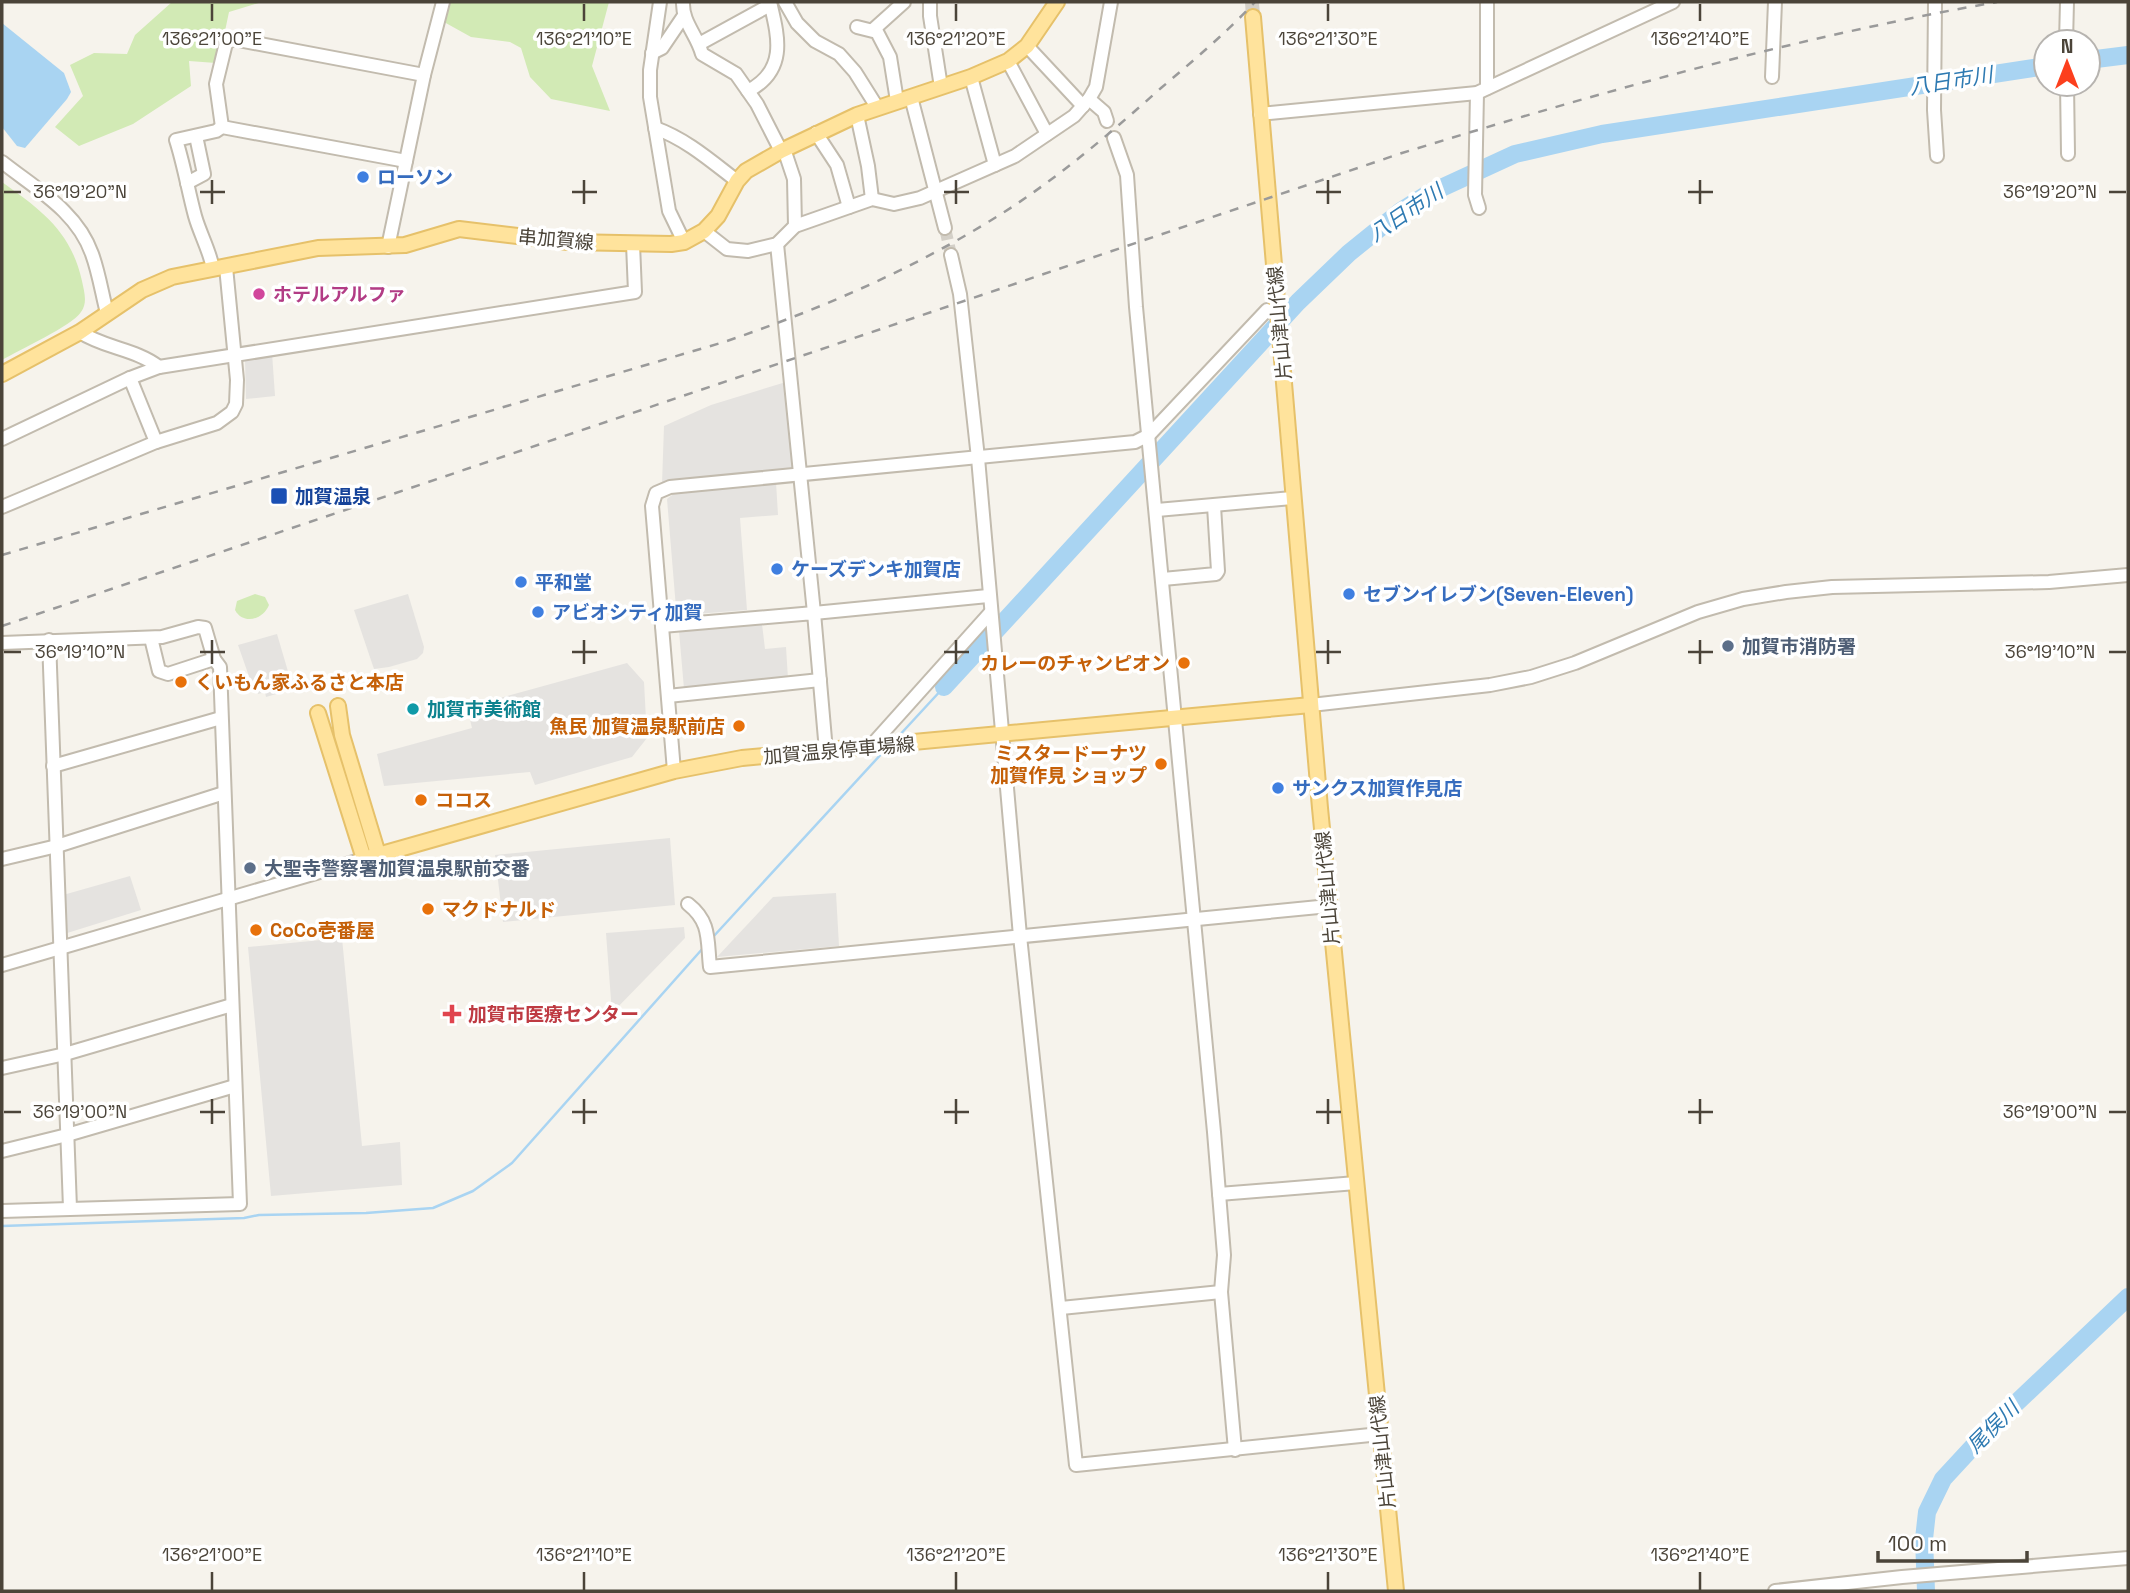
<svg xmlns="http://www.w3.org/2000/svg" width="2130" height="1593" font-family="'Space Grotesk','Noto Sans JP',sans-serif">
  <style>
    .green { fill: #d2eab5 }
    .parking { fill: #e5e3e0 }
    .water { fill: #a9d4f2 }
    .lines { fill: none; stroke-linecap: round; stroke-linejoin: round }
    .stream { stroke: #a9d4f2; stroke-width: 2.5 }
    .river { stroke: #a9d4f2; stroke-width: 18 }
    .minor-tunnel { stroke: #d4d0c8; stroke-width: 12; stroke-dasharray: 12 6; stroke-linecap: butt }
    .major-tunnel { stroke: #d4d0c8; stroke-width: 14; stroke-dasharray: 14 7; stroke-linecap: butt }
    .minor-casing { stroke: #c2bbae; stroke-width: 16 }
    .major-casing { stroke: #e6c16a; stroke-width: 18 }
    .minor { stroke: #fff; stroke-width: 12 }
    .major { stroke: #ffe39c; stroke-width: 14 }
    .rail { stroke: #9a9a9a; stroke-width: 2.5; stroke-dasharray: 9 9; stroke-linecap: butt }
    .ticks { fill: none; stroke: #4b4439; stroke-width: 2.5 }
    .shop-dot { fill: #3f7fe0; stroke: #fff; stroke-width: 2.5 }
    .hotel-dot { fill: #d1479c; stroke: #fff; stroke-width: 2.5 }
    .transit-dot { fill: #1a4fb4; stroke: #fff; stroke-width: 2.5 }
    .service-dot { fill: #5c6f8a; stroke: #fff; stroke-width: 2.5 }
    .food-dot { fill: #e8710a; stroke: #fff; stroke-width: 2.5 }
    .culture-dot { fill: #0f9aa8; stroke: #fff; stroke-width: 2.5 }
    .health-dot { fill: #e0444e; stroke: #fff; stroke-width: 2.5 }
    .labels { text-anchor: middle; stroke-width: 7; stroke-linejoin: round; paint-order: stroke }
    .shop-label { font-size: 19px; font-weight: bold; fill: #366cbe; stroke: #fff; text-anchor: start }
    .street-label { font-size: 19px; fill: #4b4439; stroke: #fff }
    .hotel-label { font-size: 19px; font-weight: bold; fill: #b23c85; stroke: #fff; text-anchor: start }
    .transit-label { font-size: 19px; font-weight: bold; fill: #164399; stroke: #fff; text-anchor: start }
    .service-label { font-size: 19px; font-weight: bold; fill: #4e5e75; stroke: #fff; text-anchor: start }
    .food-label { font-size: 19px; font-weight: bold; fill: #c56008; stroke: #fff; text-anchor: start }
    .culture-label { font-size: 19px; font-weight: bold; fill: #0d838f; stroke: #fff; text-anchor: start }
    .health-label { font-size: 19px; font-weight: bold; fill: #be3a42; stroke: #fff; text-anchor: start }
    .water-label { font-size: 21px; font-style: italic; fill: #2e7ab2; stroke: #fff }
    .ticks-label { font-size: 18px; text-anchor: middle; fill: #4b4439; stroke: #fff; stroke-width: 7; stroke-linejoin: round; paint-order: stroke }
  </style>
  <rect width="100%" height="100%" fill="#f6f3ec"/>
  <g class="green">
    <path d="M 172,2 L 262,2 L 229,12 L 225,31 L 215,33 L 220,44 L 216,63 L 189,61 L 191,86 L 133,124 L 79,146 L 55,127 L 83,96 L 70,65 L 94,53 L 127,54 L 135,35 Z"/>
    <path d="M 449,2 L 609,2 L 592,66 L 610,111 L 551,99 L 530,77 L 521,48 L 510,42 L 471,37 L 444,22 Z"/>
    <path d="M 2,182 C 41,210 71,231 82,281 C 84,291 88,303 81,312 C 72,326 19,350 2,360 Z"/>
    <path d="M 255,594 L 265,597 L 269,605 C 263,620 243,625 235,610 L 237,601 Z"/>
  </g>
  <g class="parking">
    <path d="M 272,353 L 275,396 L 246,399 L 245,358 Z"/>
    <path d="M 786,382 L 795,466 L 789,472 L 662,484 L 664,426 L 711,405 Z"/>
    <path d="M 776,482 L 778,515 L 740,518 L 747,610 L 683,615 L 679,613 L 676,608 L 667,499 L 677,491 Z"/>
    <path d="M 408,594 L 424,647 L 423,653 L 417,659 L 389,667 L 374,669 L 354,610 Z"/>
    <path d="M 762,624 L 765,649 L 786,647 L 788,679 L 684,689 L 679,631 Z"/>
    <path d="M 277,634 L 292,685 L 289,686 L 290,690 L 266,697 L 265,692 L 258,694 L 255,682 L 251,682 L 238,645 Z"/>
    <path d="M 627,663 L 644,682 L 647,738 L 632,757 L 535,785 L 530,772 L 384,786 L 377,754 L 472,728 L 467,707 Z"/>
    <path d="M 670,838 L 675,905 L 503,922 L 495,855 Z"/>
    <path d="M 130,876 L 141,910 L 64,934 L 63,895 Z"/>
    <path d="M 836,893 L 839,946 L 717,957 L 773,897 Z"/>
    <path d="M 684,927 L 685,938 L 612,1013 L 606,933 Z"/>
    <path d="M 342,938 L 362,1146 L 400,1142 L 402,1185 L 271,1196 L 248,947 Z"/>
  </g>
  <path class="water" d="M 2,23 L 64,73 L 71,92 L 67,99 L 25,148 L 17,146 L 2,127 Z"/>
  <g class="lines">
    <g class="stream">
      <path d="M 896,739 L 944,687"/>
      <path d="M 713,937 L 884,751"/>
      <path d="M 2,1226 L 244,1218 L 259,1215 L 366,1213 L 433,1208 L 473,1191 L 512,1163 L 704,947"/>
    </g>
    <g class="river">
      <path d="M 2088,60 L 2128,55"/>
      <path d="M 944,687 L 1298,302 L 1349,253 L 1401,211 L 1426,195 L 1515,154 L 1602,134 L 2046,66"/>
      <path d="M 1926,1591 L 1924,1539 L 1927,1512 L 1943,1479 L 1992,1426 L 2128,1297"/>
    </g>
    <path class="minor-tunnel" d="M 945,228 L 951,255"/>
    <path class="major-tunnel" d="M 1252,2 L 1253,17"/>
    <defs>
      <g id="minor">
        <path d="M 660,2 L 650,70 L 650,97 L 669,211 L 684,242"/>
        <path d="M 683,2 C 682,22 697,35 702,54 L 736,74 L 757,104 L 781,151"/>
        <path d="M 785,2 L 797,23 L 815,41 L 839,54 L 855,72 L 877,107"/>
        <path d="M 930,2 L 930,16 L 941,87"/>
        <path d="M 1487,2 L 1487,88"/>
        <path d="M 1935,2 L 1934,110 L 1937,156"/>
        <path d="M 857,27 L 877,32 L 890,57 L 897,101"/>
        <path d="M 874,29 L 904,2"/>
        <path d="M 2066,42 L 2067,2"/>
        <path d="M 699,44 L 770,5"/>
        <path d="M 1027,46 L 1083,106"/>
        <path d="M 652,53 L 662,48 L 683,17"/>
        <path d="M 1008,61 L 1047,134"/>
        <path d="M 971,77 L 995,165"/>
        <path d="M 1772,77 L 1775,2"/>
        <path d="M 2067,84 L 2068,154"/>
        <path d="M 748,91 C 788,70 778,36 770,2"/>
        <path d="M 1477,93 L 1475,195 L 1479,208"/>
        <path d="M 911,97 L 945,228"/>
        <path d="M 1089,99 L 1104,112 L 1107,121"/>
        <path d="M 1260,114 L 1477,93 L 1673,2"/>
        <path d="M 857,115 L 868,166 L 872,199"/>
        <path d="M 222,127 L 216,84 L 226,43 L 233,39 L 424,75"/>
        <path d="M 655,128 C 686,139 711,161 737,181"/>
        <path d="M 816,133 L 837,165 L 849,207"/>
        <path d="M 1114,138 L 1127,175 L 1136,307 L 1214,1132 L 1224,1255 L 1221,1292 L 1235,1450"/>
        <path d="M 784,149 L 794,179 L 795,226"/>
        <path d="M 2,162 C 36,189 77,211 92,254 C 99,273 102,294 107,313"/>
        <path d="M 187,183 L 204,174 L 196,136"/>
        <path d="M 704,231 L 727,249 L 748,251 L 777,244 L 795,226 L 872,199 L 894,204 L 920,198 L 1015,156 L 1074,116 L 1089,99 L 1096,87 L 1111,2"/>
        <path d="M 777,244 L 814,613 L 988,596"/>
        <path d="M 388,247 L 424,75 L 443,2"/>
        <path d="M 951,255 L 960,294 L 978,458 L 1020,936 L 1076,1465 L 1380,1434"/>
        <path d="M 213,269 C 210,251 200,234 195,216 C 188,190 184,165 176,140 L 216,131 L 222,127 L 406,161"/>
        <path d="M 80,332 C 104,348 136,349 159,367"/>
        <path d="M 130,378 L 156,442"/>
        <path d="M 2,439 L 130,378 L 159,367 L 635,292 L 633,244"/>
        <path d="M 2,507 L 156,442 L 217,423 L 232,412 L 236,404 L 237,380 L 226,267"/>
        <path d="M 1157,510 L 1292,498"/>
        <path d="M 1163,579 L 1216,574 L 1218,571 L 1214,506"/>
        <path d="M 662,626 L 814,613 L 826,751"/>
        <path d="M 151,638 L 159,671 L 168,674 L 214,659"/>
        <path d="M 49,640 L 70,1208"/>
        <path d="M 2,643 L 162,637 L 198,627 L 205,628 L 214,659 L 220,667 L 240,1204 L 2,1211"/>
        <path d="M 668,696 L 820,680"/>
        <path d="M 1311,705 L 1490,685 L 1531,677 L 1575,663 L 1698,612 L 1743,599 L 1786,592 L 1832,587 L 2049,582 L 2128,575"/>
        <path d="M 870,747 L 991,612"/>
        <path d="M 53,766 L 221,718"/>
        <path d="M 674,771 L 652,506 L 656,493 L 670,487 L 1135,442 L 1149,435 L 1267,310"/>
        <path d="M 2,859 L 57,846 L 224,793"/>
        <path d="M 688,904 C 711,922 707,940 710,967 L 1329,906"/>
        <path d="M 2,965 L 364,859"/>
        <path d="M 2,1068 L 65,1054 L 232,1005"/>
        <path d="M 2,1151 L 67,1135 L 235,1086"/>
        <path d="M 1219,1194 L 1356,1183"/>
        <path d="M 1061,1308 L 1221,1292"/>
        <path d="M 1775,1591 L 1902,1577 L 2128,1558"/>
      </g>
      <g id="major">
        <path d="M 1253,17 L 1320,808 L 1396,1591"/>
        <path d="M 2,374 L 80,332 L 142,290 L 172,277 L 318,248 L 405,245 L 459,229 L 568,242 L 671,244 L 684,242 L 704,231 L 718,216 L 737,181 L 746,171 L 781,151 L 857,115 L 971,77 L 1008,61 L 1027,46 L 1057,2"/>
        <path d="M 338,706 L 342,735 L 378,854"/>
        <path d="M 318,713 L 364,859 L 674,771 L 742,758 L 1311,705"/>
      </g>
    </defs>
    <use href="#minor" class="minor-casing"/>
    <use href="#major" class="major-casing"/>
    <use href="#minor" class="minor"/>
    <use href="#major" class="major"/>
    <g class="rail">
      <path d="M 2,555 L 724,342 C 824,308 923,265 1012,207 C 1065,172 1114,130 1161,88 C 1193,61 1226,33 1255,2"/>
      <path d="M 2,626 L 1402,153 C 1600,92 1793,38 1997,2"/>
    </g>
  </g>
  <path class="ticks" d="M 212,4 L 212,21M 584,4 L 584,21M 956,4 L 956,21M 1328,4 L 1328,21M 1700,4 L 1700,21M 212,180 L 212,204M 584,180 L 584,204M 956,180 L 956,204M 1328,180 L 1328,204M 1700,180 L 1700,204M 4,192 L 21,192M 200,192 L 225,192M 572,192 L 597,192M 944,192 L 969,192M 1316,192 L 1341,192M 1688,192 L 1713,192M 2109,192 L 2126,192M 212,640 L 212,664M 584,640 L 584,664M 956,640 L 956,664M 1328,640 L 1328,664M 1700,640 L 1700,664M 4,652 L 21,652M 200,652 L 225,652M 572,652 L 597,652M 944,652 L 969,652M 1316,652 L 1341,652M 1688,652 L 1713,652M 2109,652 L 2126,652M 212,1099 L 212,1124M 584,1099 L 584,1124M 956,1099 L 956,1124M 1328,1099 L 1328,1124M 1700,1099 L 1700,1124M 4,1112 L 21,1112M 200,1112 L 225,1112M 572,1112 L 597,1112M 944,1112 L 969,1112M 1316,1112 L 1341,1112M 1688,1112 L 1713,1112M 2109,1112 L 2126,1112M 212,1572 L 212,1590M 584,1572 L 584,1590M 956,1572 L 956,1590M 1328,1572 L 1328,1590M 1700,1572 L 1700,1590"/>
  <g class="shop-dot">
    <circle cx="363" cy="177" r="7"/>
    <circle cx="777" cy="569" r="7"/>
    <circle cx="521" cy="582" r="7"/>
    <circle cx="1349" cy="594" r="7"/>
    <circle cx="538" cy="612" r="7"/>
    <circle cx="1278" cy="788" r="7"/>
  </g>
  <circle class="hotel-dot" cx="259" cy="294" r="7"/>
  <rect class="transit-dot" x="270" y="487" width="18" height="18" rx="3.5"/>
  <g class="service-dot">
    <circle cx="1728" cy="646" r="7"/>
    <circle cx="250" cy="868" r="7"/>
  </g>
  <g class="food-dot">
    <circle cx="1184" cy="663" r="7"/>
    <circle cx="181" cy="682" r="7"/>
    <circle cx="739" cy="726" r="7"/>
    <circle cx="1161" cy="764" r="7"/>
    <circle cx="421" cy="800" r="7"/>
    <circle cx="428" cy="909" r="7"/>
    <circle cx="256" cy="930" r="7"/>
  </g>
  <circle class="culture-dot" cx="413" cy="709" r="7"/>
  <path class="health-dot" d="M448.5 1003.5h7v7h7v7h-7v7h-7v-7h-7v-7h7z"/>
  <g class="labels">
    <g class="shop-label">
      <text x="377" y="184">ローソン</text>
      <text x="791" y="576">ケーズデンキ加賀店</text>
      <text x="535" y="589">平和堂</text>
      <text x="1363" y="601">セブンイレブン(Seven-Eleven)</text>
      <text x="552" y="619">アビオシティ加賀</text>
      <text x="1292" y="795">サンクス加賀作見店</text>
    </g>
    <g class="street-label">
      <text transform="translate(556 239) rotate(5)" y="7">串加賀線</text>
      <text transform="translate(1279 323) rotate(-95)" y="7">片山津山代線</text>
      <text transform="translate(839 750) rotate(-5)" y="7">加賀温泉停車場線</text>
      <text transform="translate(1327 888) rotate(-95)" y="7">片山津山代線</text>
      <text transform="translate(1382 1452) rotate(-96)" y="7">片山津山代線</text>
    </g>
    <g class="hotel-label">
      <text x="273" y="301">ホテルアルファ</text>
    </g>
    <g class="transit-label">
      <text x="295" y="503">加賀温泉</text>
    </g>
    <g class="service-label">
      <text x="1742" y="653">加賀市消防署</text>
      <text x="264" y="875">大聖寺警察署加賀温泉駅前交番</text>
    </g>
    <g class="food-label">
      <text x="1170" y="670" text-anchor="end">カレーのチャンピオン</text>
      <text x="195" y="689">くいもん家ふるさと本店</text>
      <text x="725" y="733" text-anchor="end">魚民 加賀温泉駅前店</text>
      <text x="1147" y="760" text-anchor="end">ミスタードーナツ<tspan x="1147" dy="22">加賀作見 ショップ</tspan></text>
      <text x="435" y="807">ココス</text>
      <text x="442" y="916">マクドナルド</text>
      <text x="270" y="937">CoCo壱番屋</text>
    </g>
    <g class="culture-label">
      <text x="427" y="716">加賀市美術館</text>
    </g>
    <g class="health-label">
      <text x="468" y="1021">加賀市医療センター</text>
    </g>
    <g class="water-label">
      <text transform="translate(1951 81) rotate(-9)" y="7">八日市川</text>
      <text transform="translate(1406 213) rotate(-34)" y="7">八日市川</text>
      <text transform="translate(1993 1427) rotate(-45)" y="7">尾俣川</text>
    </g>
  </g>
  <g class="ticks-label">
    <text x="212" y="45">136°21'00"E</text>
    <text x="584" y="45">136°21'10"E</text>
    <text x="956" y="45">136°21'20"E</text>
    <text x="1328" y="45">136°21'30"E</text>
    <text x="1700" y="45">136°21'40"E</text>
    <text x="80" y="198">36°19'20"N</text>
    <text x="2050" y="198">36°19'20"N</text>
    <text x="80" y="658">36°19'10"N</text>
    <text x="2050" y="658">36°19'10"N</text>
    <text x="80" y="1118">36°19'00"N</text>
    <text x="2050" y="1118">36°19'00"N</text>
    <text x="212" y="1561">136°21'00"E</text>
    <text x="584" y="1561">136°21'10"E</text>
    <text x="956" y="1561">136°21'20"E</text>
    <text x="1328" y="1561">136°21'30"E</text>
    <text x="1700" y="1561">136°21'40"E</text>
  </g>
  <rect width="2130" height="1593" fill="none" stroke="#4b4439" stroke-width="7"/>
  <g transform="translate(2067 63)"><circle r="33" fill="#ffffff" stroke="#b7b4b0" stroke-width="2"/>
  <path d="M0-5L12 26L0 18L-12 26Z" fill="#fc3f1d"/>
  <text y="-10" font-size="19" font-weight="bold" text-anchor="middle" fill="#4b4439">N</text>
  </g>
  <path d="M1878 1551v10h149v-10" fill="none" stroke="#4b4439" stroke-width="3.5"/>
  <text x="1888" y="1551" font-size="21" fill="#4b4439" stroke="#ffffff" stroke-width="5" paint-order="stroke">100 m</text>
</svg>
